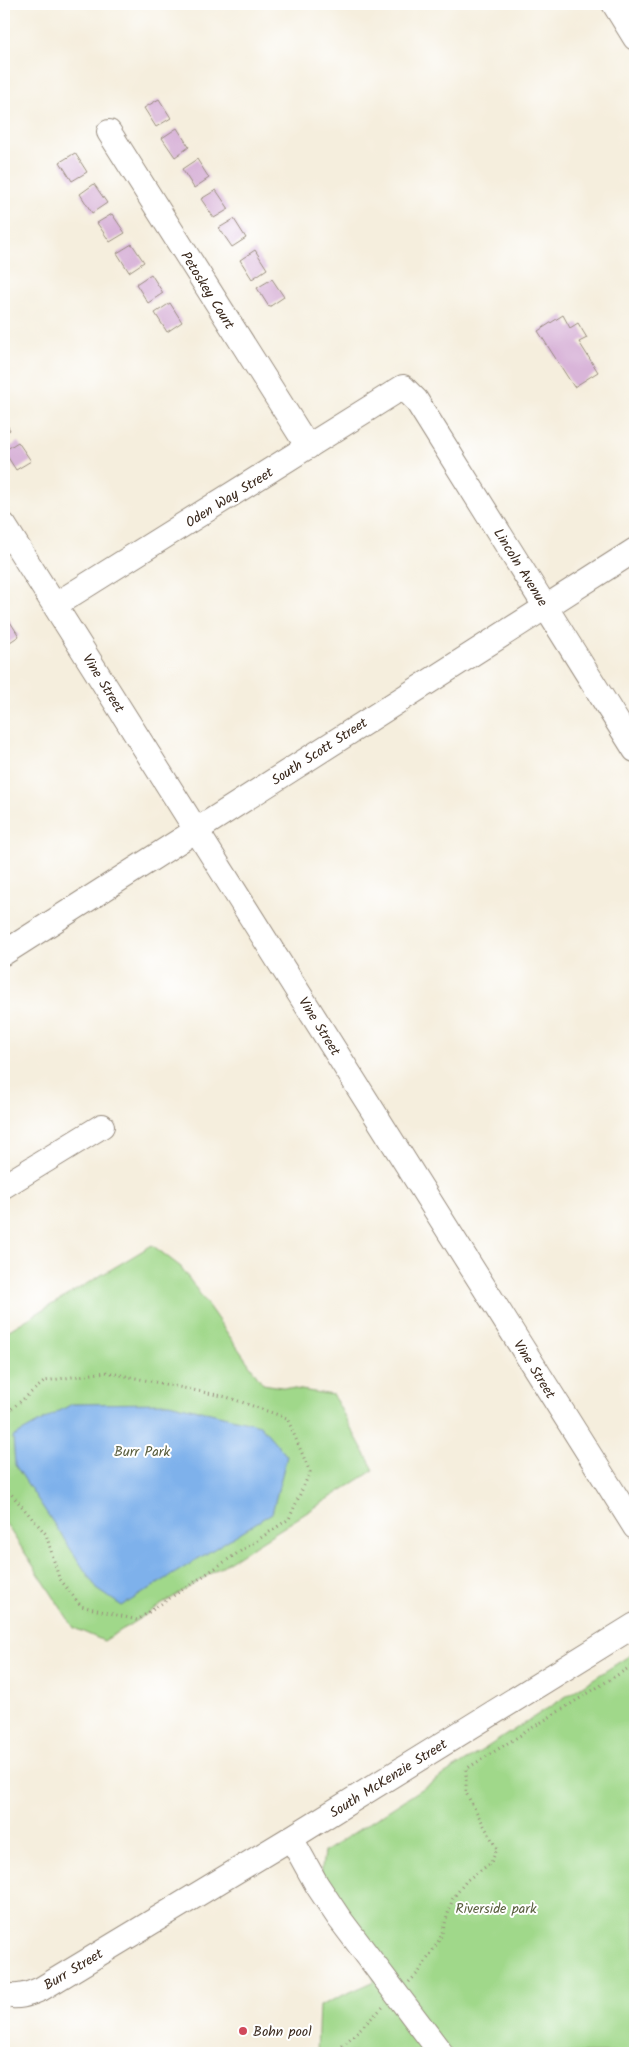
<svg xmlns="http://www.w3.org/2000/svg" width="639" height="2057" font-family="Kalam,sans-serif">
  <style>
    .green { fill: #a0d88a; stroke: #6e8154 }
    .water { fill: #7eb1eb; stroke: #5c6e84 }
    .building { fill: #d9b5d9 }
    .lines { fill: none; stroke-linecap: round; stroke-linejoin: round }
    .minor-casing { stroke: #988c7e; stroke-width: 26 }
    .path { stroke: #988c7e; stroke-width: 3; stroke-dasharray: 1 4; stroke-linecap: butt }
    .minor { stroke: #fff; stroke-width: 24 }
    .poi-dot { fill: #d1495b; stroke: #fff; stroke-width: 2 }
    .labels { text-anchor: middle; stroke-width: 4; stroke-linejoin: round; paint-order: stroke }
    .street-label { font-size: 14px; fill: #3b2a1e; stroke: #fff }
    .park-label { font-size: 14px; fill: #595e3e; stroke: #fff }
    .poi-label { font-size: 14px; fill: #3b2a1e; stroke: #fff; text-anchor: start }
  </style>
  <rect width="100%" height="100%" fill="#fff"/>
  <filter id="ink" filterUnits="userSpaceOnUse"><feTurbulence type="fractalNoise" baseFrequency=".02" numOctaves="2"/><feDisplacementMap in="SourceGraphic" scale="10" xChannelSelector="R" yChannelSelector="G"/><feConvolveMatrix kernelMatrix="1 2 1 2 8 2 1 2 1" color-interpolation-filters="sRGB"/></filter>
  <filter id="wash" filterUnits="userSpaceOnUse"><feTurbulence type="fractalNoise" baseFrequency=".0096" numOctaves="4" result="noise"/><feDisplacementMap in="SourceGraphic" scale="20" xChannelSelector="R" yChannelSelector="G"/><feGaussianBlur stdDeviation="1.12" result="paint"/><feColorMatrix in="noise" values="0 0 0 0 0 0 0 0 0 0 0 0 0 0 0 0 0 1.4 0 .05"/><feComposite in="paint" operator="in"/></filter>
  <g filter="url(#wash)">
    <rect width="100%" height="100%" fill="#f5eedd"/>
    <g class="green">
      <path d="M 152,1245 L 181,1267 L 263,1384 L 333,1395 L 374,1470 L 104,1641 L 74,1628 L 4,1521 L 4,1333 Z"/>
      <path d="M 635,1652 L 635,2053 L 317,2053 L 319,2006 L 375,1981 L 321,1875 L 324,1852 Z"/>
    </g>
    <path class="water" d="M 169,1403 L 260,1425 L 287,1456 L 272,1513 L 122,1606 L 97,1589 L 15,1465 L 13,1437 L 72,1404 Z"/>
    <g id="blocks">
      <g class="building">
        <path d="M 159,99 L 171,118 L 156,127 L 144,108 Z"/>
        <path d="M 177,128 L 189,147 L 175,157 L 162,138 Z"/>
        <path d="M 75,153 L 87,172 L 72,181 L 60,162 Z"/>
        <path d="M 197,159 L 209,178 L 194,188 L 182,169 Z"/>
        <path d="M 94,184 L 107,203 L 92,213 L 80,194 Z"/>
        <path d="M 216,190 L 229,209 L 214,218 L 201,199 Z"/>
        <path d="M 112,214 L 125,233 L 110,242 L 97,223 Z"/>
        <path d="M 234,219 L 246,238 L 232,247 L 219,228 Z"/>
        <path d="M 132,244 L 144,262 L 129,272 L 117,253 Z"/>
        <path d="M 255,250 L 267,269 L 252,279 L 240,260 Z"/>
        <path d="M 151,274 L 163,293 L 148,303 L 136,284 Z"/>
        <path d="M 272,279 L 284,297 L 269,307 L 257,288 Z"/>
        <path d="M 170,303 L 182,322 L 167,332 L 155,313 Z"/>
        <path d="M 563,315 L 570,328 L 578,323 L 587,338 L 579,342 L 598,372 L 574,387 L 538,331 Z"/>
        <path d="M 4,420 L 10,430 L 4,434 Z"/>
        <path d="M 18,442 L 31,461 L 16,470 L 4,451 Z"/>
        <path d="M 7,617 L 19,636 L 4,646 L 4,619 Z"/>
      </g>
    </g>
  </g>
  <g filter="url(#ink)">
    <use href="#blocks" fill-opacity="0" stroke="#988c7e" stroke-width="1"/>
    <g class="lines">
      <defs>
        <g id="minor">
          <path d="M 614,4 L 635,38"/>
          <path d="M 109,132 L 308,447"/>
          <path d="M 4,525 L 635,1527"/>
          <path d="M 55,605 L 403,387 L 416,400 L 635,750"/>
          <path d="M 4,953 L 635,550"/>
          <path d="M 4,1186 L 102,1126"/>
          <path d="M 291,1838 L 317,1885 L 339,1918 L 441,2053"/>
          <path d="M 4,1995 C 18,1998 27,1995 41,1989 L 291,1838 L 635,1625"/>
        </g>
      </defs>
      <use href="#minor" class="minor-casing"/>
      <g class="path">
        <path d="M 4,1415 L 45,1381 L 106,1372 L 227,1397 L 287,1418 L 310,1472 L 289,1519 L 137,1620 L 81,1606 L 59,1578 L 46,1534 L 4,1486"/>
        <path d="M 409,1982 L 419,1972 L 440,1939 L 453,1898 L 467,1880 L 491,1863 L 497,1849 L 466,1793 L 466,1769 L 635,1664"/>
        <path d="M 335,2053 L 383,2007"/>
      </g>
      <use href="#minor" class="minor"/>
    </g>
  </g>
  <circle class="poi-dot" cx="243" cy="2031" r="5"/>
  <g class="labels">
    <g class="street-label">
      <text transform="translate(208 290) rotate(58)" y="5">Petoskey Court</text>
      <text transform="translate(229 497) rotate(-32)" y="5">Oden Way Street</text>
      <text transform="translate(521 567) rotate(58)" y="5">Lincoln Avenue</text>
      <text transform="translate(104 683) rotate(58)" y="5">Vine Street</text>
      <text transform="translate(319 751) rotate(-33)" y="5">South Scott Street</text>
      <text transform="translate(320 1026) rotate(58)" y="5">Vine Street</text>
      <text transform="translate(535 1369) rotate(58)" y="5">Vine Street</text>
      <text transform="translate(388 1778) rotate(-32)" y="5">South McKenzie Street</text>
      <text transform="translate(73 1969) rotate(-31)" y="5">Burr Street</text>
    </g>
    <g class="park-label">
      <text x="142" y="1456">Burr Park</text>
      <text x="496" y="1913">Riverside park</text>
    </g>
    <g class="poi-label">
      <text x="253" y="2036">Bohn pool</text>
    </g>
  </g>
  <rect width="639" height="2057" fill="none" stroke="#fff" stroke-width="20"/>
</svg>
